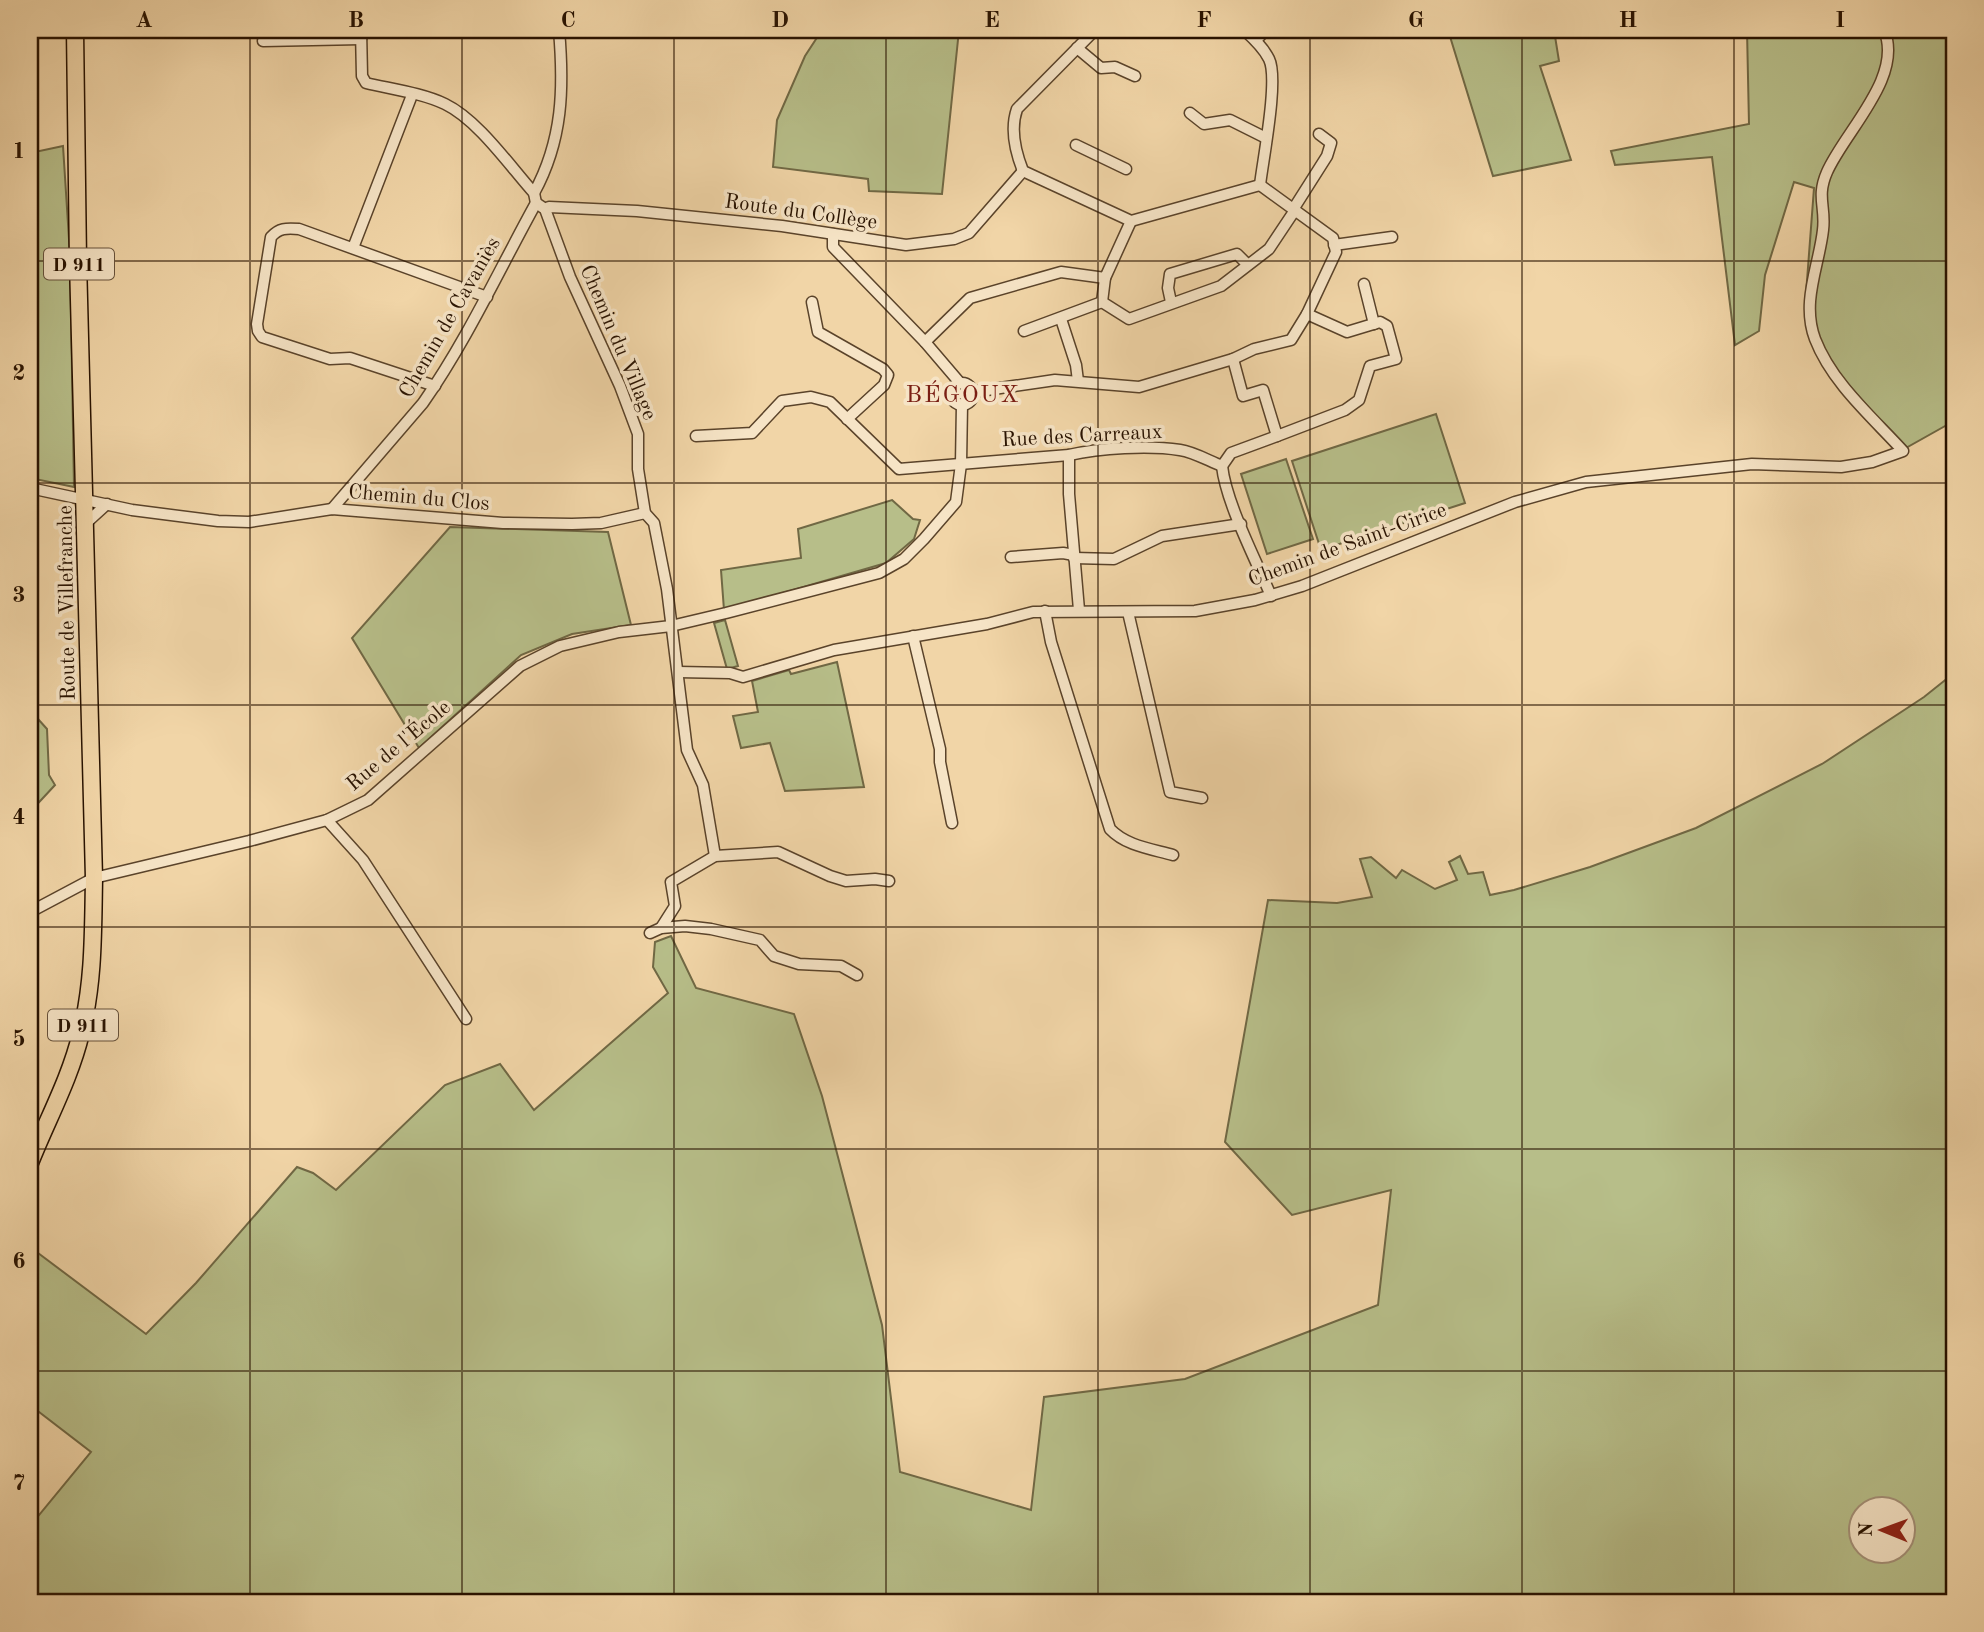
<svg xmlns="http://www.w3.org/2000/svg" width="1984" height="1632" font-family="'Old Standard TT',serif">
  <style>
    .green { fill: #b7be89; stroke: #706844; stroke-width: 2; fill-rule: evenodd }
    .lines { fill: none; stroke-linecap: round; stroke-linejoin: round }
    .street-casing { stroke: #5a432a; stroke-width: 13 }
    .primary-casing { stroke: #281200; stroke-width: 19 }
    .street { stroke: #f6e4c6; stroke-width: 10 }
    .primary { stroke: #f1d5a7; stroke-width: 16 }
    .grid { fill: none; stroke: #281200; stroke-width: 2; stroke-opacity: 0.55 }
    .labels { text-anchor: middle; stroke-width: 7; stroke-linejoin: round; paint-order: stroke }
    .shield { fill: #f6e4c6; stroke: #66513b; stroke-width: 2 }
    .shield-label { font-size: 19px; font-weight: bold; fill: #281200 }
    .street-label { font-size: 21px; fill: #281200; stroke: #f6e4c6 }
    .quarter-label { font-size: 24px; letter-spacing: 2px; fill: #7a1f14; stroke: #f6e4c6 }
    .neatline { fill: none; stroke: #281200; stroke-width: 2.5 }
    .grid-label { font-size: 23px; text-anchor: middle; font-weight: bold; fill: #281200 }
  </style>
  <rect width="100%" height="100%" fill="#f1d5a7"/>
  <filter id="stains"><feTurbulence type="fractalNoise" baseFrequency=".00286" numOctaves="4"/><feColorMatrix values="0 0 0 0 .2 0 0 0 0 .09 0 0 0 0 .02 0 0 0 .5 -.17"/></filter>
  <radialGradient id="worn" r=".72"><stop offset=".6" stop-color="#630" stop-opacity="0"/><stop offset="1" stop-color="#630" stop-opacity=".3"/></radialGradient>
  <g class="green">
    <path d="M 822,30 L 959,30 L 942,194 L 869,191 L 868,179 L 773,167 L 777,120 L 805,56 Z"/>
    <path d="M 1448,30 L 1554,30 L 1559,61 L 1540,66 L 1571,160 L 1493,176 Z"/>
    <path d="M 1747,30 L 1954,30 L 1954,421 L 1904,449 L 1831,364 L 1805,307 L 1814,188 L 1794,182 L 1765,275 L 1759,331 L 1735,345 L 1712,157 L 1615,165 L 1611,151 L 1749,124 Z"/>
    <path d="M 63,146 L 70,255 L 74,487 L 30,478 L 30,153 Z"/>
    <path d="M 1436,414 L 1465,503 L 1321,550 L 1292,461 Z"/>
    <path d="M 1286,459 L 1313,539 L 1267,554 L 1241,474 Z"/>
    <path d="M 892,500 L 913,519 L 920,520 L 914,539 L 886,563 L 724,610 L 721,570 L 801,558 L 798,529 Z"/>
    <path d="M 450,527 L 608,532 L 631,625 L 572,634 L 521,655 L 419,748 L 352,638 Z"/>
    <path d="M 725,620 L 738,666 L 727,669 L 714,623 Z"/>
    <path d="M 837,662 L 864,787 L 785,791 L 770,743 L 741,748 L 733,716 L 758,712 L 752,681 L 789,670 L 791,674 Z"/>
    <path d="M 1954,673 L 1954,1602 L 30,1602 L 30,1526 L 91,1452 L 30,1405 L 30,1247 L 146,1334 L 196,1283 L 297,1167 L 313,1173 L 336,1190 L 445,1085 L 500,1064 L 534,1110 L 668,993 L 653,967 L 655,942 L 671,936 L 696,988 L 794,1014 L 822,1096 L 882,1325 L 900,1472 L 1031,1510 L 1044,1397 L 1185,1379 L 1378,1305 L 1391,1190 L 1292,1215 L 1225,1142 L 1268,900 L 1337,903 L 1372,897 L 1360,859 L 1371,857 L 1396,878 L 1402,870 L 1435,889 L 1457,880 L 1449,862 L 1460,856 L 1468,874 L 1483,872 L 1490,895 L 1514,890 L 1590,867 L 1696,828 L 1822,764 L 1924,697 ZM 1862,1510 L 1904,1510 L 1904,1552 L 1862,1552 Z"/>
    <path d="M 38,719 L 47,729 L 49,775 L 55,785 L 30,812 L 30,729 Z"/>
  </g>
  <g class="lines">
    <defs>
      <g id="street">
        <path d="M 361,30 L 362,76 L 366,83 C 391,89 422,93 445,104 C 478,120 509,165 534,193 L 536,203"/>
        <path d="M 1095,30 L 1017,109 C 1010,129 1015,151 1023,171 L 1131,221 L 1260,185"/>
        <path d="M 1244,30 C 1253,38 1263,47 1269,59 C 1279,79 1263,159 1260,185"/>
        <path d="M 1256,40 L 1266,30"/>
        <path d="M 263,41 L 361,39"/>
        <path d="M 1077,48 L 1101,68 L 1115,67 L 1135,76"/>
        <path d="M 1190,113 L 1204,124 L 1230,120 L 1266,138"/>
        <path d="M 1076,145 L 1126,169"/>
        <path d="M 534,193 C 563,140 564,88 559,30"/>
        <path d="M 536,203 L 545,209 L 570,277 L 620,386 L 638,434 L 638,469 L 645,513 L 654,523 L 667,589 L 687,750 L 703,785 L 715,856"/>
        <path d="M 1294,208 L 1327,156 L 1331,143 L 1319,134"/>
        <path d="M 545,209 L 549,207 L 637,211 L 782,226 L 906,245 L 954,239 L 969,233 L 1023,171"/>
        <path d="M 833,234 L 833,247 L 925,342 L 960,383"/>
        <path d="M 1334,245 L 1392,237"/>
        <path d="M 353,248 L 412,95"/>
        <path d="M 1105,278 L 1102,302 L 1129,319 L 1221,286 L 1269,249 L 1295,210"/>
        <path d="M 1364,284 L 1374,324"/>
        <path d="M 812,302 L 818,332 L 883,369 L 888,375 L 884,385 L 847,419"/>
        <path d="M 1171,302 L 1168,288 L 1170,274 L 1237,254 L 1247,264"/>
        <path d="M 1061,319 L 1076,365 L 1078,381"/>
        <path d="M 1024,331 L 1102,302"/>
        <path d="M 925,342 L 970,298 L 1061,272 L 1105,278 L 1131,221"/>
        <path d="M 1233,359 L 1243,396 L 1263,390 L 1277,436 L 1345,410 L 1359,400 L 1370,366 L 1396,359 L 1387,326 L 1380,322 L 1347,332 L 1307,314"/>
        <circle cx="962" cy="394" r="11"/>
        <path d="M 435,386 L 350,358 L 330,359 L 262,337 L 258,331 L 257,324 L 271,237 C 279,228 286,228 299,229 L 487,297"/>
        <path d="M 973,392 L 1055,380 L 1139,387 L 1233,359 L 1254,349 L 1291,340 L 1307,314 L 1336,252 L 1333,238 L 1260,185"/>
        <path d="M 696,436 L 752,433 L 782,401 L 811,397 L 830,402 L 899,469 L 1069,455 C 1100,448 1149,445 1180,450 C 1194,452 1209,461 1222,466 L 1231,453 L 1277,436"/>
        <path d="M 1069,455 L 1069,494 L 1079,610"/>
        <path d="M 1222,466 C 1226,503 1256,560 1271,596"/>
        <path d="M 30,488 L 132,510 L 218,521 L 249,522 L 332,509 L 503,523 L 572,524 L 601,523 L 645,513"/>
        <path d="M 332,509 L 423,403 C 467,340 499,270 536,203"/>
        <path d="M 85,524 L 107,504"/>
        <path d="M 1011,557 L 1063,553 L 1074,555"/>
        <path d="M 1074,558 L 1114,559 L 1162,536 L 1241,524"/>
        <path d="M 1045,611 L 1051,642 L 1110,829 C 1126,846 1152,849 1173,855"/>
        <path d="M 1128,612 L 1170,792 L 1202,798"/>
        <path d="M 913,636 L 940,749 L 940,762 L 952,823"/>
        <path d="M 678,672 L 730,673 L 743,677 L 834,650 L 987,624 L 1033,612 L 1195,611 L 1255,600 L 1302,586 L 1515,502 L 1586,482 L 1752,464 L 1841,467 L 1872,462 L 1903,451 C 1872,417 1832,383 1815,339 C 1801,302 1819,266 1823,230 C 1826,207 1816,197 1827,172 C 1845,131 1904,77 1884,30"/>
        <path d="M 327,820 L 363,860 L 466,1019"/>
        <path d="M 30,912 L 94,878 L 249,841 L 327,820 L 368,800 L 520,666 L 560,646 L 619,632 L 671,626 L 726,613 L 879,573 L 904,559 L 924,539 L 956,502 L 961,464 L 962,404"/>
        <path d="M 661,928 L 675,906 L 671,882 L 715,856 L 778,852 L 830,876 L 846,881 L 875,879 L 889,881"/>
        <path d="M 650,933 L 661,928 L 685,926 L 711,929 L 760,940 L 774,956 L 799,964 L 841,966 L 857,975"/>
      </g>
      <path id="primary" d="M 30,1163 C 47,1120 70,1079 81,1033 C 94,982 93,930 94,878 L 78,261 L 75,30"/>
    </defs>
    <use href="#street" class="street-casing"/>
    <use href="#primary" class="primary-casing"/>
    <use href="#street" class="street"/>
    <use href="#primary" class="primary"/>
  </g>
  <path class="grid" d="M 250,30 L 250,1602M 462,30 L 462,1602M 674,30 L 674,1602M 886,30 L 886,1602M 1098,30 L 1098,1602M 1310,30 L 1310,1602M 1522,30 L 1522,1602M 1734,30 L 1734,1602M 30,261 L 1954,261M 30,483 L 1954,483M 30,705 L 1954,705M 30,927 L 1954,927M 30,1149 L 1954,1149M 30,1371 L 1954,1371"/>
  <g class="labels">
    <g class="shield">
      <rect x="44" y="248.5" width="70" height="31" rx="5"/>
      <rect x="48" y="1009.5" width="70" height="31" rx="5"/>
    </g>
    <g class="shield-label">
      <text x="79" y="271">D 911</text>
      <text x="83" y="1032">D 911</text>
    </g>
    <g class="street-label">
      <text transform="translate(801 211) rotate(8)" y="7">Route du Collège</text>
      <text transform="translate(449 317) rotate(-60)" y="7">Chemin de Cavaniès</text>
      <text transform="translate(619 342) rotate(67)" y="7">Chemin du Village</text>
      <text transform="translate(1082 435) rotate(-3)" y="7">Rue des Carreaux</text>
      <text transform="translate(419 497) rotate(5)" y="7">Chemin du Clos</text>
      <text transform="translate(1347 544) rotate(-20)" y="7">Chemin de Saint-Cirice</text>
      <text transform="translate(66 603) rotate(-91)" y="7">Route de Villefranche</text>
      <text transform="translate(398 745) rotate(-40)" y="7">Rue de l'École</text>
    </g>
    <g class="quarter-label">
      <text x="963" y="402">BÉGOUX</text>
    </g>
  </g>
  <rect width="1984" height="1632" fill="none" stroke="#f1d5a7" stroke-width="77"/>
  <g transform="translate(1882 1530) rotate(271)"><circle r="33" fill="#f6e4c6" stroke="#a49077" stroke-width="2"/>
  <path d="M0-5L12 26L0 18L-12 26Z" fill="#8f2418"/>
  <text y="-10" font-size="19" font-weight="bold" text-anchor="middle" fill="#281200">N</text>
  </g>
  <rect x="38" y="38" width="1908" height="1556" class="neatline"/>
  <g class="grid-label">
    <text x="144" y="27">A</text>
    <text x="356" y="27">B</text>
    <text x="568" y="27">C</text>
    <text x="780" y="27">D</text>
    <text x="992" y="27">E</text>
    <text x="1204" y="27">F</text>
    <text x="1416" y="27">G</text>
    <text x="1628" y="27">H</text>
    <text x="1840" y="27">I</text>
    <text x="19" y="158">1</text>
    <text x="19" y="380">2</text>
    <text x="19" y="602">3</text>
    <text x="19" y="824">4</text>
    <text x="19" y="1046">5</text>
    <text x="19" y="1268">6</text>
    <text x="19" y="1490">7</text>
  </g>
  <rect width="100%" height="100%" filter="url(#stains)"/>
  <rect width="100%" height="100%" fill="url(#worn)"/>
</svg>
